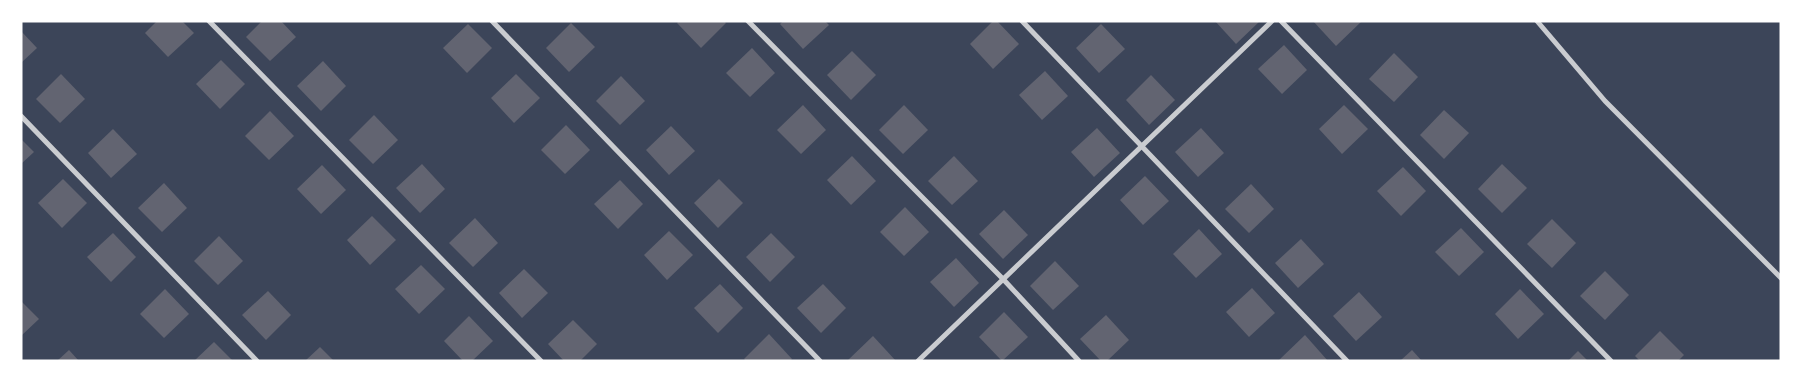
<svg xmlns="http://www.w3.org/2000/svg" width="1802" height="382" font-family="Commissioner,sans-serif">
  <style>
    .green { fill: #3c4559 }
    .building { fill: #626471 }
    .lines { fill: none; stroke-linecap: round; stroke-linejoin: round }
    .minor { stroke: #caccd0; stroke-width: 5 }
  </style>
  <rect width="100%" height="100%" fill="#2d3142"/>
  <rect class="green" x="21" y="21" width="1760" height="340"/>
  <g class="building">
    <path d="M 157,21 L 182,21 L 194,33 L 168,57 L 145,33 Z"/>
    <path d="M 262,21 L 281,21 L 296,37 L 270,61 L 246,37 Z"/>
    <path d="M 679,21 L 724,21 L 726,23 L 701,48 L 677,23 Z"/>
    <path d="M 783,21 L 825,21 L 829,25 L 803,49 L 780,24 Z"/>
    <path d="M 993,21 L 997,21 L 1019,44 L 993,69 L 970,44 Z"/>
    <path d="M 1215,21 L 1260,21 L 1236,44 Z"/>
    <path d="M 1313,21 L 1362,21 L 1336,46 Z"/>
    <path d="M 571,23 L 595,47 L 569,72 L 546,48 Z"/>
    <path d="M 468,24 L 492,48 L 467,73 L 443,48 Z"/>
    <path d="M 1101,24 L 1125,49 L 1099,73 L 1076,48 Z"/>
    <path d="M 21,31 L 37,48 L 21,63 Z"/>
    <path d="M 1284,45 L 1307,70 L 1282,94 L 1258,69 Z"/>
    <path d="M 752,48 L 775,73 L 750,97 L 726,73 Z"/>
    <path d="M 852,51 L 876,75 L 851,100 L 827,75 Z"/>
    <path d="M 1394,53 L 1418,77 L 1394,102 L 1369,79 Z"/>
    <path d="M 221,60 L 245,84 L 220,109 L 196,84 Z"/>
    <path d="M 323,61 L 346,86 L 321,111 L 297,86 Z"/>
    <path d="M 1045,71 L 1068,96 L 1042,120 L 1019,95 Z"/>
    <path d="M 61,74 L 85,99 L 60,123 L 36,99 Z"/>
    <path d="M 516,74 L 540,98 L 514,123 L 491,98 Z"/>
    <path d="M 1151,75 L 1175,100 L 1149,125 L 1126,100 Z"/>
    <path d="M 621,76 L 645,101 L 620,125 L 596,101 Z"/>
    <path d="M 803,105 L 826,130 L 801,154 L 777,130 Z"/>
    <path d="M 904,105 L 928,130 L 903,154 L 879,130 Z"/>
    <path d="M 1344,105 L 1368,129 L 1342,154 L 1319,129 Z"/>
    <path d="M 1444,110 L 1469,133 L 1444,159 L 1420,135 Z"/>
    <path d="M 270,111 L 294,136 L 269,160 L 245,136 Z"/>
    <path d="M 374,115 L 398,140 L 373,164 L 349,140 Z"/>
    <path d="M 566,125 L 590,150 L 565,174 L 541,150 Z"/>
    <path d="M 671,126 L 695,151 L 669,175 L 646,150 Z"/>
    <path d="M 1097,128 L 1120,153 L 1094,177 L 1071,152 Z"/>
    <path d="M 1201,128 L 1224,153 L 1198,177 L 1175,152 Z"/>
    <path d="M 113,129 L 137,154 L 111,178 L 88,153 Z"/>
    <path d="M 21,139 L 34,152 L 21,164 Z"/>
    <path d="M 852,156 L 876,181 L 851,205 L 827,180 Z"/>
    <path d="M 954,156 L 978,181 L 952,205 L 928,181 Z"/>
    <path d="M 422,164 L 445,189 L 420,213 L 396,188 Z"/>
    <path d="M 1502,164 L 1527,188 L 1502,213 L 1478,189 Z"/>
    <path d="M 322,165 L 346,190 L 321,214 L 297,189 Z"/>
    <path d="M 1403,167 L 1426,191 L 1401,216 L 1377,191 Z"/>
    <path d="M 1145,176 L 1169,201 L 1143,225 L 1120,200 Z"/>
    <path d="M 63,179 L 87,203 L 62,228 L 38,203 Z"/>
    <path d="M 719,179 L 743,203 L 718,228 L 694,203 Z"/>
    <path d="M 620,180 L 643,204 L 618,229 L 594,204 Z"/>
    <path d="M 164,183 L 187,208 L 162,232 L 138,208 Z"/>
    <path d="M 1251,184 L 1274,209 L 1249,233 L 1225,209 Z"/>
    <path d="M 905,207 L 929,232 L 904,256 L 880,232 Z"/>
    <path d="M 1004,210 L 1028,235 L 1003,259 L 979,234 Z"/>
    <path d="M 372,216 L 396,240 L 370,265 L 347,240 Z"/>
    <path d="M 475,218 L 498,243 L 473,267 L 449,243 Z"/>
    <path d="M 1552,219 L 1576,243 L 1552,268 L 1527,244 Z"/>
    <path d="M 1461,228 L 1484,252 L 1459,276 L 1435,252 Z"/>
    <path d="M 1199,229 L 1222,254 L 1196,278 L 1173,254 Z"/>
    <path d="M 669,231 L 693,255 L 667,280 L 644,255 Z"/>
    <path d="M 113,233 L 136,257 L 111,282 L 87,257 Z"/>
    <path d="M 771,233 L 795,257 L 770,282 L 746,257 Z"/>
    <path d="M 219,236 L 243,261 L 218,285 L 194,261 Z"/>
    <path d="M 1301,239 L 1324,264 L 1298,288 L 1275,263 Z"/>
    <path d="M 956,258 L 979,283 L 954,307 L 930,282 Z"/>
    <path d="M 1055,261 L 1079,286 L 1053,310 L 1030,286 Z"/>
    <path d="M 421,265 L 445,289 L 419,314 L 395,289 Z"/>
    <path d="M 524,269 L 548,293 L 522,318 L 499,293 Z"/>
    <path d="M 1605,271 L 1629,295 L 1605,320 L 1580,296 Z"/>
    <path d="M 720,284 L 743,308 L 718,333 L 694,308 Z"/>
    <path d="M 823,284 L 846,308 L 821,333 L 797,308 Z"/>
    <path d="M 1252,288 L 1275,313 L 1249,337 L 1226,312 Z"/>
    <path d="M 165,289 L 189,314 L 164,338 L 140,314 Z"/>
    <path d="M 1520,289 L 1544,314 L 1518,339 L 1495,314 Z"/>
    <path d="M 268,291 L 291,315 L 266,340 L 242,315 Z"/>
    <path d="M 1359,292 L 1382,317 L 1356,341 L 1333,316 Z"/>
    <path d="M 21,301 L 39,319 L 21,336 Z"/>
    <path d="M 1004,312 L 1028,337 L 1002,361 L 979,337 Z"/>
    <path d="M 1106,315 L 1129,340 L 1107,361 L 1101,361 L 1080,339 Z"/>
    <path d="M 469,316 L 493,341 L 472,361 L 463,361 L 444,341 Z"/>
    <path d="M 573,320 L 597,344 L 580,361 L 564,361 L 548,344 Z"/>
    <path d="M 1660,331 L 1684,355 L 1678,361 L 1640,361 L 1635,356 Z"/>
    <path d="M 769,334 L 792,359 L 790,361 L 746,361 L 744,359 Z"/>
    <path d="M 1305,335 L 1328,361 L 1280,361 L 1279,360 Z"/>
    <path d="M 873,336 L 896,361 L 847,361 Z"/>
    <path d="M 214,342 L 233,361 L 194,361 Z"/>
    <path d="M 320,347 L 334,361 L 305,361 Z"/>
    <path d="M 69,350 L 79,361 L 57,361 Z"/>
    <path d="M 1412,350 L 1422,361 L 1400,361 Z"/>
    <path d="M 1578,351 L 1588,361 L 1568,361 Z"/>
  </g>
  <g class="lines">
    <g class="minor">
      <path d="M 209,21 L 541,361"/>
      <path d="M 492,21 L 820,361"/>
      <path d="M 748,21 L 1003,279 L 1079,361"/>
      <path d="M 1022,21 L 1347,361"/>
      <path d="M 1281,21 L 1611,361"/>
      <path d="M 1537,21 L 1605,101 L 1781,278"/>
      <path d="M 21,116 L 257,361"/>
      <path d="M 918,361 L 1272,21"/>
    </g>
  </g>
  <rect width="1802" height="382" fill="none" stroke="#ffffff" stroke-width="45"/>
</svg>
